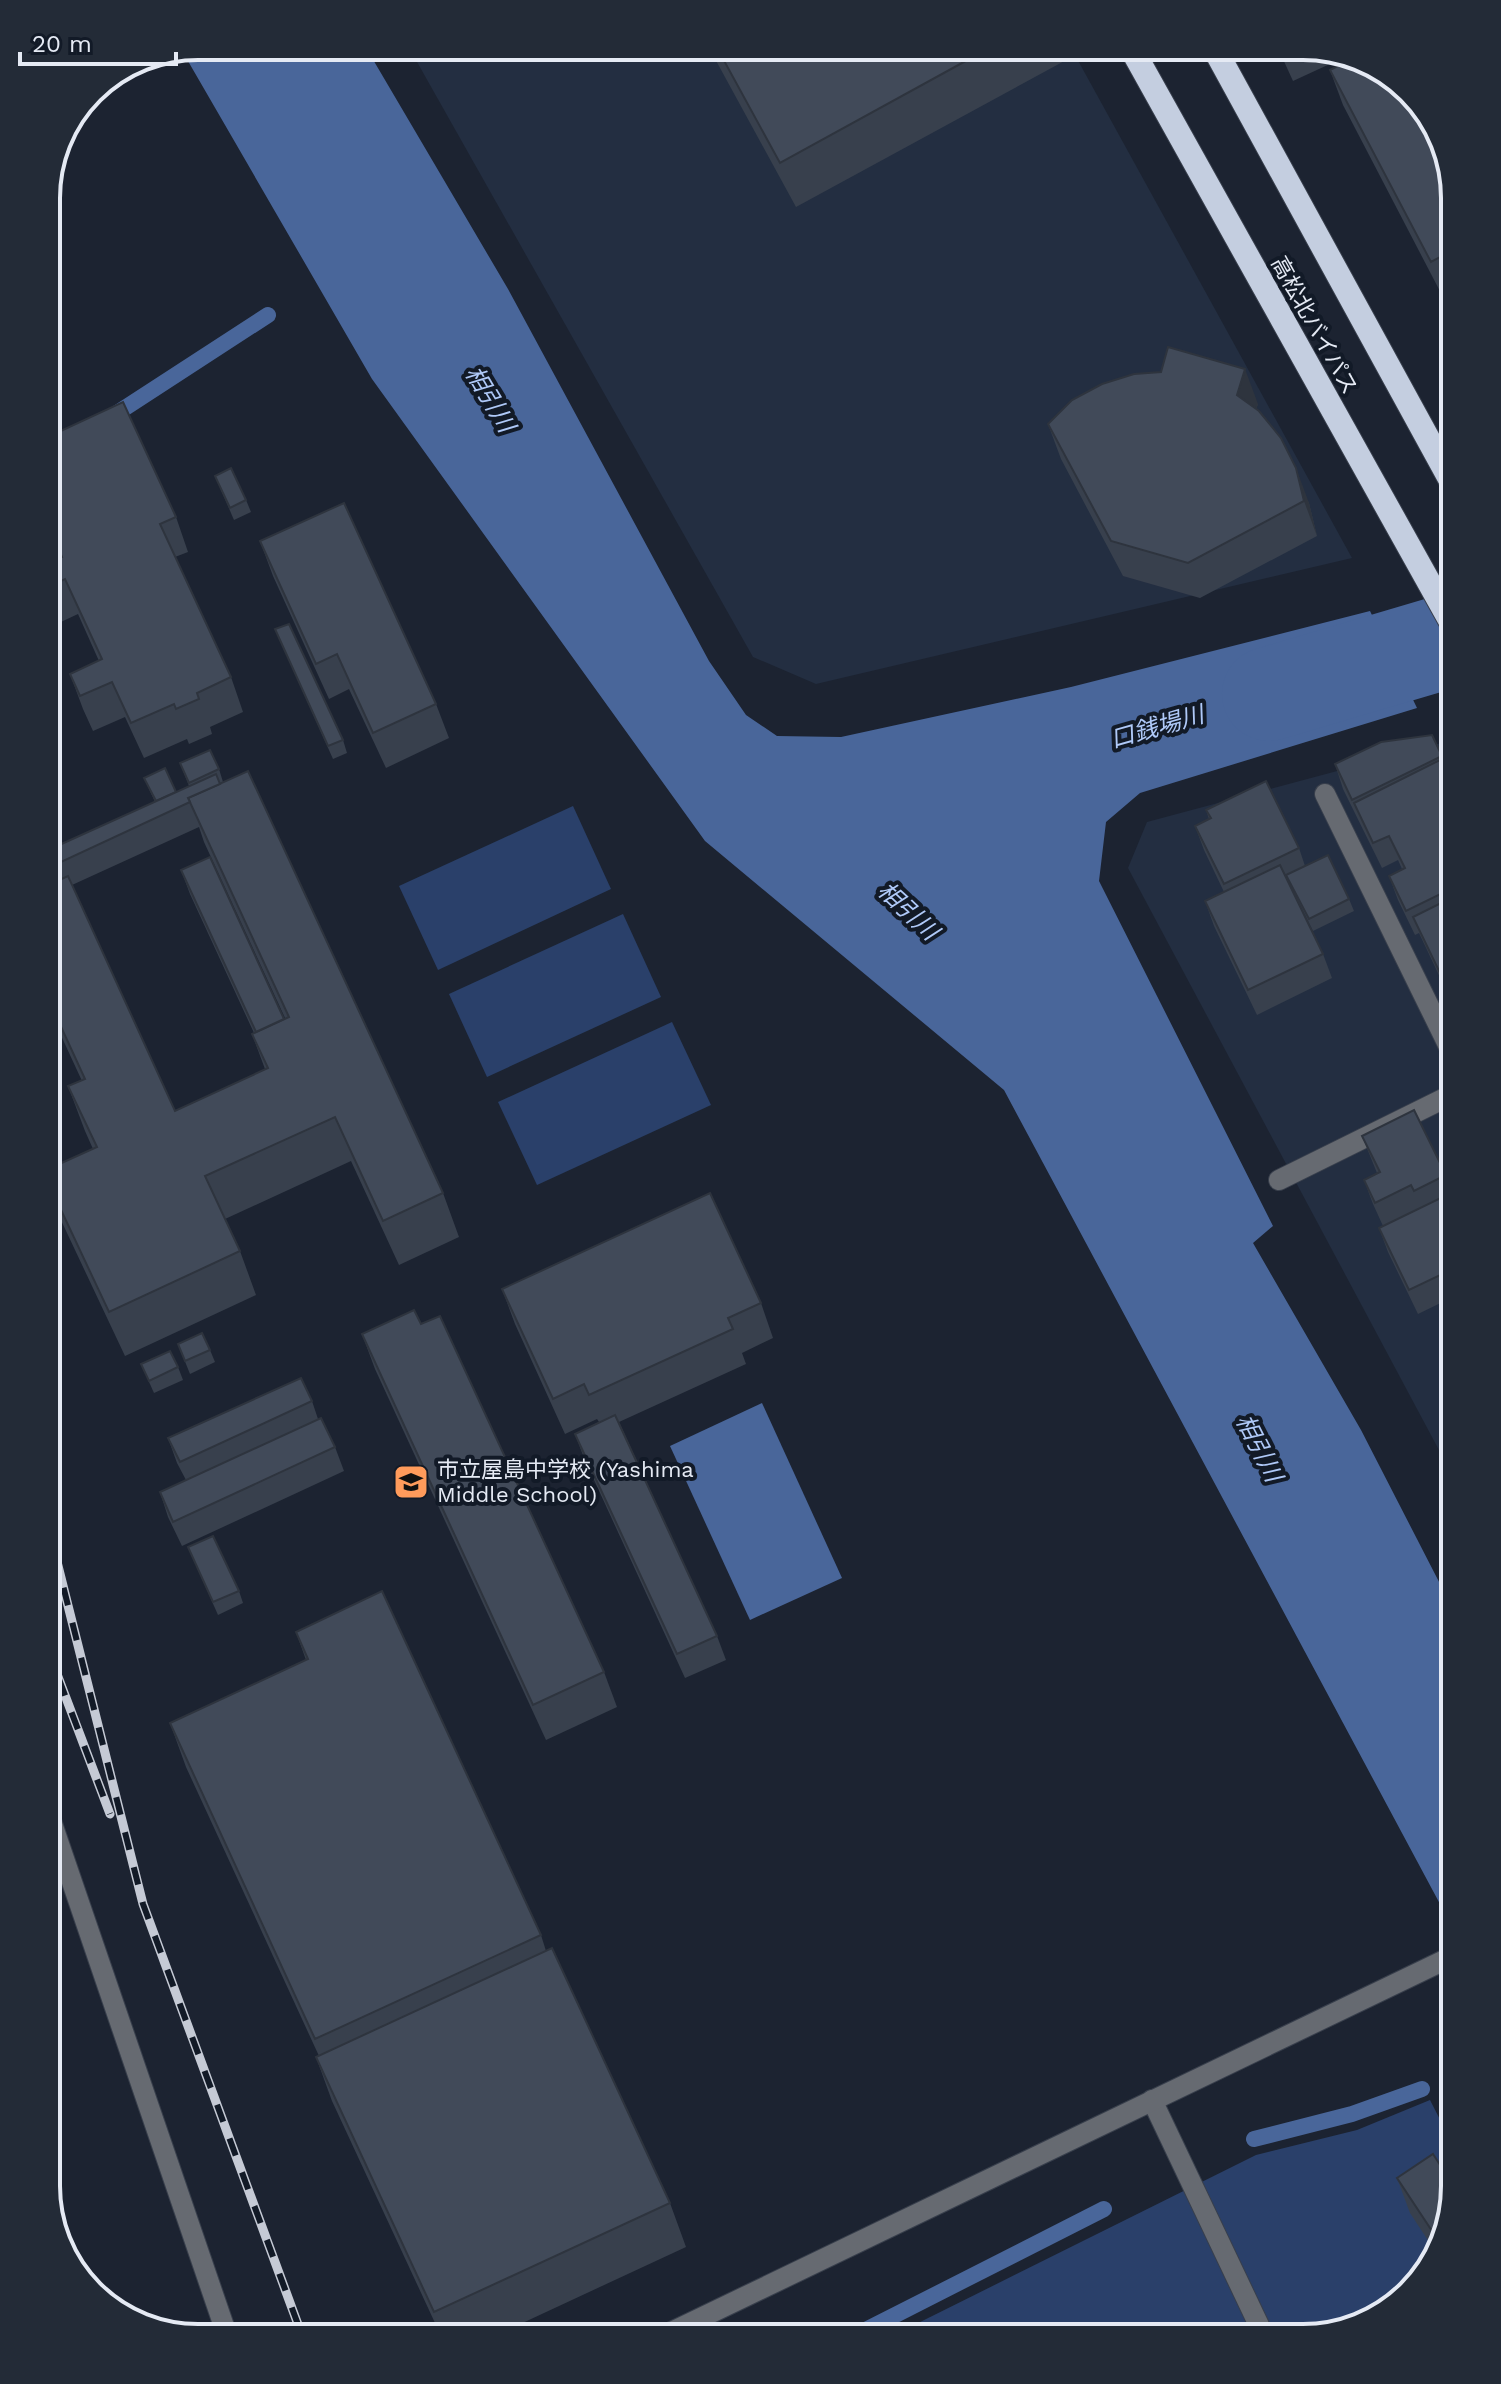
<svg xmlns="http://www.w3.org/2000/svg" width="1501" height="2384" font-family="'Work Sans','Noto Sans JP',sans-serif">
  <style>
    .built { fill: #232e41 }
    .green { fill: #2a406a }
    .water { fill: #49669a }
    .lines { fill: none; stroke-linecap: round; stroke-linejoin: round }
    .stream { stroke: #49669a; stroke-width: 16 }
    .river { stroke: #49669a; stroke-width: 94 }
    .lane-casing { stroke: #383f4c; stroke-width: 22 }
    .street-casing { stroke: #383f4c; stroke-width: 22 }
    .highway-casing { stroke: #383f4c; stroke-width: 26 }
    .lane { stroke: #666a71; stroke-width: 20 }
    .street { stroke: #666a71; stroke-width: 20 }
    .highway { stroke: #c4cee0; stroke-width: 24 }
    .rail-casing { stroke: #c5cad5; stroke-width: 9 }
    .rail { stroke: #121a27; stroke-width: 6; stroke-dasharray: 18; stroke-linecap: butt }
    .wall { fill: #38404d; fill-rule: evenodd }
    .shaded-wall { fill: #2e343e }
    .building { fill: #414a59; stroke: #2e343e; stroke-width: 2 }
    .labels { text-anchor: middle; stroke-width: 8; stroke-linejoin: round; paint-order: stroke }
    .street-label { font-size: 22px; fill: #e5eaf4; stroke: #121a27 }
    .poi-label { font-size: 22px; fill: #e5eaf4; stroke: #121a27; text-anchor: start }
    .water-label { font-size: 24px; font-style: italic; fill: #afc9f8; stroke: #121a27 }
    .rim { fill: none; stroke: #e5eaf4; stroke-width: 4 }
  </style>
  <rect width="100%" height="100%" fill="#1c2331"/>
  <g class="built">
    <path d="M 408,46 L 1070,46 L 1352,558 L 816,684 L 753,657 Z"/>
    <path d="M 1449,741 L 1455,752 L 1455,1480 L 1128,868 L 1147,822 Z"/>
  </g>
  <g class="green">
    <path d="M 573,806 L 611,889 L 438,970 L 399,886 Z"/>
    <path d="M 623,914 L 661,997 L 487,1077 L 449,994 Z"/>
    <path d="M 672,1022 L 711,1105 L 537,1185 L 498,1102 Z"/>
    <path d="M 1430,2100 L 1455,2149 L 1455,2186 L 1434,2262 L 1371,2322 L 1303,2338 L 888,2338 L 1256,2155 L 1357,2130 Z"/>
  </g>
  <g class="water">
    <path d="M 198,46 L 365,46 L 508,289 L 709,661 L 746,715 L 777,736 L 841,737 L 1071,687 L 1370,611 L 1417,708 L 1140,793 L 1106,822 L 1099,881 L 1273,1226 L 1253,1243 L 1361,1430 L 1455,1613 L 1455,1932 L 1004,1090 L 705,841 L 372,379 L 181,49 Z"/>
    <path d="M 762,1403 L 842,1578 L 750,1620 L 670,1446 Z"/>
  </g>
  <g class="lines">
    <g class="stream">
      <path d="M 108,419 L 268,315"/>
      <path d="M 1254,2139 L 1352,2114 L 1422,2089"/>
      <path d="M 850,2338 L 1104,2209"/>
    </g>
    <path class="river" d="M 1269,694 L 1455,639"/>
    <defs>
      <path id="lane" d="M 1152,2100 L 1265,2338"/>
      <g id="street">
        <path d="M 1325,794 L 1455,1059"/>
        <path d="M 1279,1180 L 1455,1093"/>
        <path d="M 46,1806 L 228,2338"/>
        <path d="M 659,2338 L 1455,1955"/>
      </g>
      <g id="highway">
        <path d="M 1130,46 L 1455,629"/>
        <path d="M 1213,46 L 1455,488"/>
      </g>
    </defs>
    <use href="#lane" class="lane-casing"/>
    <use href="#street" class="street-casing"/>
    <use href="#highway" class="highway-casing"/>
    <use href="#lane" class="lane"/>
    <use href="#street" class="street"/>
    <use href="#highway" class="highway"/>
    <defs>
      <g id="rail">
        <path d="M 46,1518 L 143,1904 L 303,2338"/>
        <path d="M 46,1645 L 110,1814"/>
      </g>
    </defs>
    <use href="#rail" class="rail-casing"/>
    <use href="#rail" class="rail"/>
  </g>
  <g class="wall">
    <path d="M 708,46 L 1063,46 L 1068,59 L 796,207 Z"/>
    <path d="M 1277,46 L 1313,46 L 1345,57 L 1293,81 Z"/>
    <path d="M 1330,70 L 1455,198 L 1455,291 L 1443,297 L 1343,105 Z"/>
    <path d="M 1258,404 L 1256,409 L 1309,503 L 1317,536 L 1200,598 L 1123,576 L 1061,459 L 1048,424 Z"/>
    <path d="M 46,448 L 176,517 L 188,552 L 175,557 L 231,677 L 243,712 L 210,727 L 212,734 L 189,744 L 187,739 L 144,758 L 125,717 L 93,731 L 83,709 L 70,674 L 99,661 L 78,614 L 48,628 L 46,623 Z"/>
    <path d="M 215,476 L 246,500 L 251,512 L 234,520 Z"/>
    <path d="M 260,541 L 436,704 L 449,738 L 386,768 L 349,689 L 329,699 L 273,576 Z"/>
    <path d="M 275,629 L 343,740 L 347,753 L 333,759 Z"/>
    <path d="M 1432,735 L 1455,781 L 1455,1009 L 1419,933 L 1415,935 L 1398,900 L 1389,876 L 1402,869 L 1398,860 L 1382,868 L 1343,789 L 1335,764 Z"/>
    <path d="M 180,763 L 219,769 L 223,782 L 443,1193 L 459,1237 L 399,1265 L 351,1161 L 225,1219 L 240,1251 L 256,1295 L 125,1356 L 59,1216 L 46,1180 L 46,1170 L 93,1149 L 85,1131 L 68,1086 L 82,1081 L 46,1003 L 46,851 L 155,802 L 144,778 L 176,792 L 189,786 ZM 199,827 L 204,842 L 285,1018 L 284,1019 L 181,870 L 190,894 L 254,1033 L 252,1034 L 265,1069 L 175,1111 L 72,885 Z"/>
    <path d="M 1206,810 L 1299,848 L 1305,866 L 1349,899 L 1354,911 L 1313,931 L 1294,893 L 1323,954 L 1332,978 L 1257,1015 L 1214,926 L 1205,901 L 1224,892 L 1204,850 L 1195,826 L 1209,819 Z"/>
    <path d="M 1362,1136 L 1446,1175 L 1452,1192 L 1455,1191 L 1455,1296 L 1418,1314 L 1388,1252 L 1379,1228 L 1383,1226 L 1373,1204 L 1364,1180 L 1377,1173 Z"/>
    <path d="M 502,1289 L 761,1303 L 773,1338 L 742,1353 L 746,1364 L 619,1422 L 717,1636 L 726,1660 L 685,1678 L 584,1458 L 575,1434 L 599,1422 L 597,1419 L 565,1434 L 515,1324 Z"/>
    <path d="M 362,1334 L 604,1672 L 617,1707 L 546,1740 L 375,1369 Z"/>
    <path d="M 178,1344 L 210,1350 L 215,1362 L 190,1374 Z"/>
    <path d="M 141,1364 L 178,1367 L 183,1380 L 154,1393 Z"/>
    <path d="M 312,1401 L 318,1419 L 335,1447 L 344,1471 L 182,1546 L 168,1517 L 160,1492 L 186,1480 L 177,1463 L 168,1438 Z"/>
    <path d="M 188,1547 L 239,1591 L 243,1603 L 218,1615 Z"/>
    <path d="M 296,1632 L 541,1935 L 546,1951 L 670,2203 L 686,2247 L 490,2338 L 442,2338 L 332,2101 L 316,2057 L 319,2056 L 186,1767 L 170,1723 L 306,1660 Z"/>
    <path d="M 1397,2178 L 1455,2188 L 1437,2254 L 1410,2213 Z"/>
  </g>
  <g class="shaded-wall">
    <path d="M 1245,369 L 1258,404 L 1250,430 L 1237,395 Z"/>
    <path d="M 1296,468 L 1309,503 L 1317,536 L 1304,501 Z"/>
  </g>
  <g class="building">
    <path d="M 716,46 L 993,46 L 780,163 Z"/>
    <path d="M 1351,59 L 1388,72 L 1439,130 L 1455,198 L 1455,249 L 1431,262 L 1330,70 Z"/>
    <path d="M 1168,347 L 1245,369 L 1237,395 L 1259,411 L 1281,438 L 1296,468 L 1304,501 L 1188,563 L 1111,541 L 1048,424 L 1072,400 L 1102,384 L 1134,374 L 1161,372 Z"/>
    <path d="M 123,402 L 176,517 L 160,524 L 231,677 L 197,693 L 199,699 L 176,709 L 174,704 L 131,723 L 112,682 L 80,696 L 70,674 L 102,659 L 65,579 L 46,588 L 46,564 L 62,557 L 48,524 L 46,525 L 46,448 L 56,443 L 52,435 Z"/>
    <path d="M 231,468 L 246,500 L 230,508 L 215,476 Z"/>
    <path d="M 344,503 L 436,704 L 373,733 L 337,654 L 316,664 L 260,541 Z"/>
    <path d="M 289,624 L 343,740 L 328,746 L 275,629 Z"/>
    <path d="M 1432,735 L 1442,756 L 1352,800 L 1335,764 L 1381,742 Z"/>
    <path d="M 210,750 L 219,769 L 189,783 L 180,763 Z"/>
    <path d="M 1444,758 L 1455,781 L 1446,786 L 1455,805 L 1455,887 L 1406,911 L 1389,876 L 1405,868 L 1389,836 L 1373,843 L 1354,803 Z"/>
    <path d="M 165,768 L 176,792 L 156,801 L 144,778 Z"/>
    <path d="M 248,771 L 443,1193 L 383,1221 L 335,1117 L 205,1176 L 240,1251 L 109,1312 L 46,1178 L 46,1170 L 97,1147 L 68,1086 L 85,1079 L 46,994 L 46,886 L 68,876 L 175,1111 L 268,1068 L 252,1034 L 289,1017 L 188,798 Z"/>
    <path d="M 216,774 L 220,784 L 188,798 L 190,802 L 46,869 L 46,851 Z"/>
    <path d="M 1266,781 L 1299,848 L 1224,884 L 1195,826 L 1211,818 L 1206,810 Z"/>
    <path d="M 1328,855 L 1349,899 L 1309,919 L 1286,875 Z"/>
    <path d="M 210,857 L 284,1019 L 256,1032 L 181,870 Z"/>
    <path d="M 1280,865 L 1323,954 L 1248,990 L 1205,901 Z"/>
    <path d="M 1455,896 L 1455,1001 L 1454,1002 L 1413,917 Z"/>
    <path d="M 1414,1110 L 1446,1175 L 1414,1191 L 1411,1185 L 1375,1203 L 1364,1180 L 1380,1172 L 1362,1136 Z"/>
    <path d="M 1455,1111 L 1455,1143 L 1442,1117 Z"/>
    <path d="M 1455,1191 L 1455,1268 L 1409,1290 L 1379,1228 Z"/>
    <path d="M 710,1193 L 761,1303 L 728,1318 L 733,1329 L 589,1395 L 584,1384 L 553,1399 L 502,1289 Z"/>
    <path d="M 414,1310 L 421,1324 L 440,1316 L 604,1672 L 533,1705 L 362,1334 Z"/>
    <path d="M 202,1333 L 210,1350 L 185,1361 L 178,1344 Z"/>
    <path d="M 1455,1346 L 1455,1359 L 1450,1348 Z"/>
    <path d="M 170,1351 L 178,1367 L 149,1381 L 141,1364 Z"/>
    <path d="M 301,1378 L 312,1401 L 180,1462 L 168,1438 Z"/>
    <path d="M 615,1415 L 717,1636 L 677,1654 L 575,1434 Z"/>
    <path d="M 321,1418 L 335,1447 L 173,1522 L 160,1492 Z"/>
    <path d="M 213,1536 L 239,1591 L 213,1602 L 188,1547 Z"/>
    <path d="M 382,1591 L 541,1935 L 315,2039 L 170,1723 L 308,1659 L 296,1632 Z"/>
    <path d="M 552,1948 L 670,2203 L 434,2312 L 316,2057 Z"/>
    <path d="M 1433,2154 L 1455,2188 L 1440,2243 L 1397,2178 Z"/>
  </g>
  <defs>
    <symbol id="school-square" viewBox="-11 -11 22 22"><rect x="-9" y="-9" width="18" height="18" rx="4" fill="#ff9b5b" stroke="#121a27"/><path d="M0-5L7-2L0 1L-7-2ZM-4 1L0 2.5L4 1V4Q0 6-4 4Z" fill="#111"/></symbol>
  </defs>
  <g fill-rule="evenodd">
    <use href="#school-square" x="391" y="1462" width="40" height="40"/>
  </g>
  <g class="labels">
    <g class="street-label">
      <text transform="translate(1315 325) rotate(61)" y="8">高松北バイパス</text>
    </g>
    <g class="poi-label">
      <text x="437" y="1477">市立屋島中学校 (Yashima<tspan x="437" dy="25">Middle School)</tspan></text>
    </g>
    <g class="water-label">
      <text transform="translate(490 399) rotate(59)" y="8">相引川</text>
      <text transform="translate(1157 727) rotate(-16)" y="8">口銭場川</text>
      <text transform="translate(908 911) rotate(43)" y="8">相引川</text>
      <text transform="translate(1259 1448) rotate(63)" y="8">相引川</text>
    </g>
  </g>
  <path d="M0 0H1501V2384H0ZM198 60H1303A138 138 0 0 1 1441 198V2186A138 138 0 0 1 1303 2324H198A138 138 0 0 1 60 2186V198A138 138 0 0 1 198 60Z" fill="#232b37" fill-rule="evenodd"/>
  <path class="rim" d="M198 60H1303A138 138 0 0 1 1441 198V2186A138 138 0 0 1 1303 2324H198A138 138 0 0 1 60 2186V198A138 138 0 0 1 198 60Z"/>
  <path d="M20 52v12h156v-12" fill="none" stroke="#e5eaf4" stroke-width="4"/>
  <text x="32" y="52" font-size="24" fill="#e5eaf4" stroke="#121a27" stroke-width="6" paint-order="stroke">20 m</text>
</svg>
